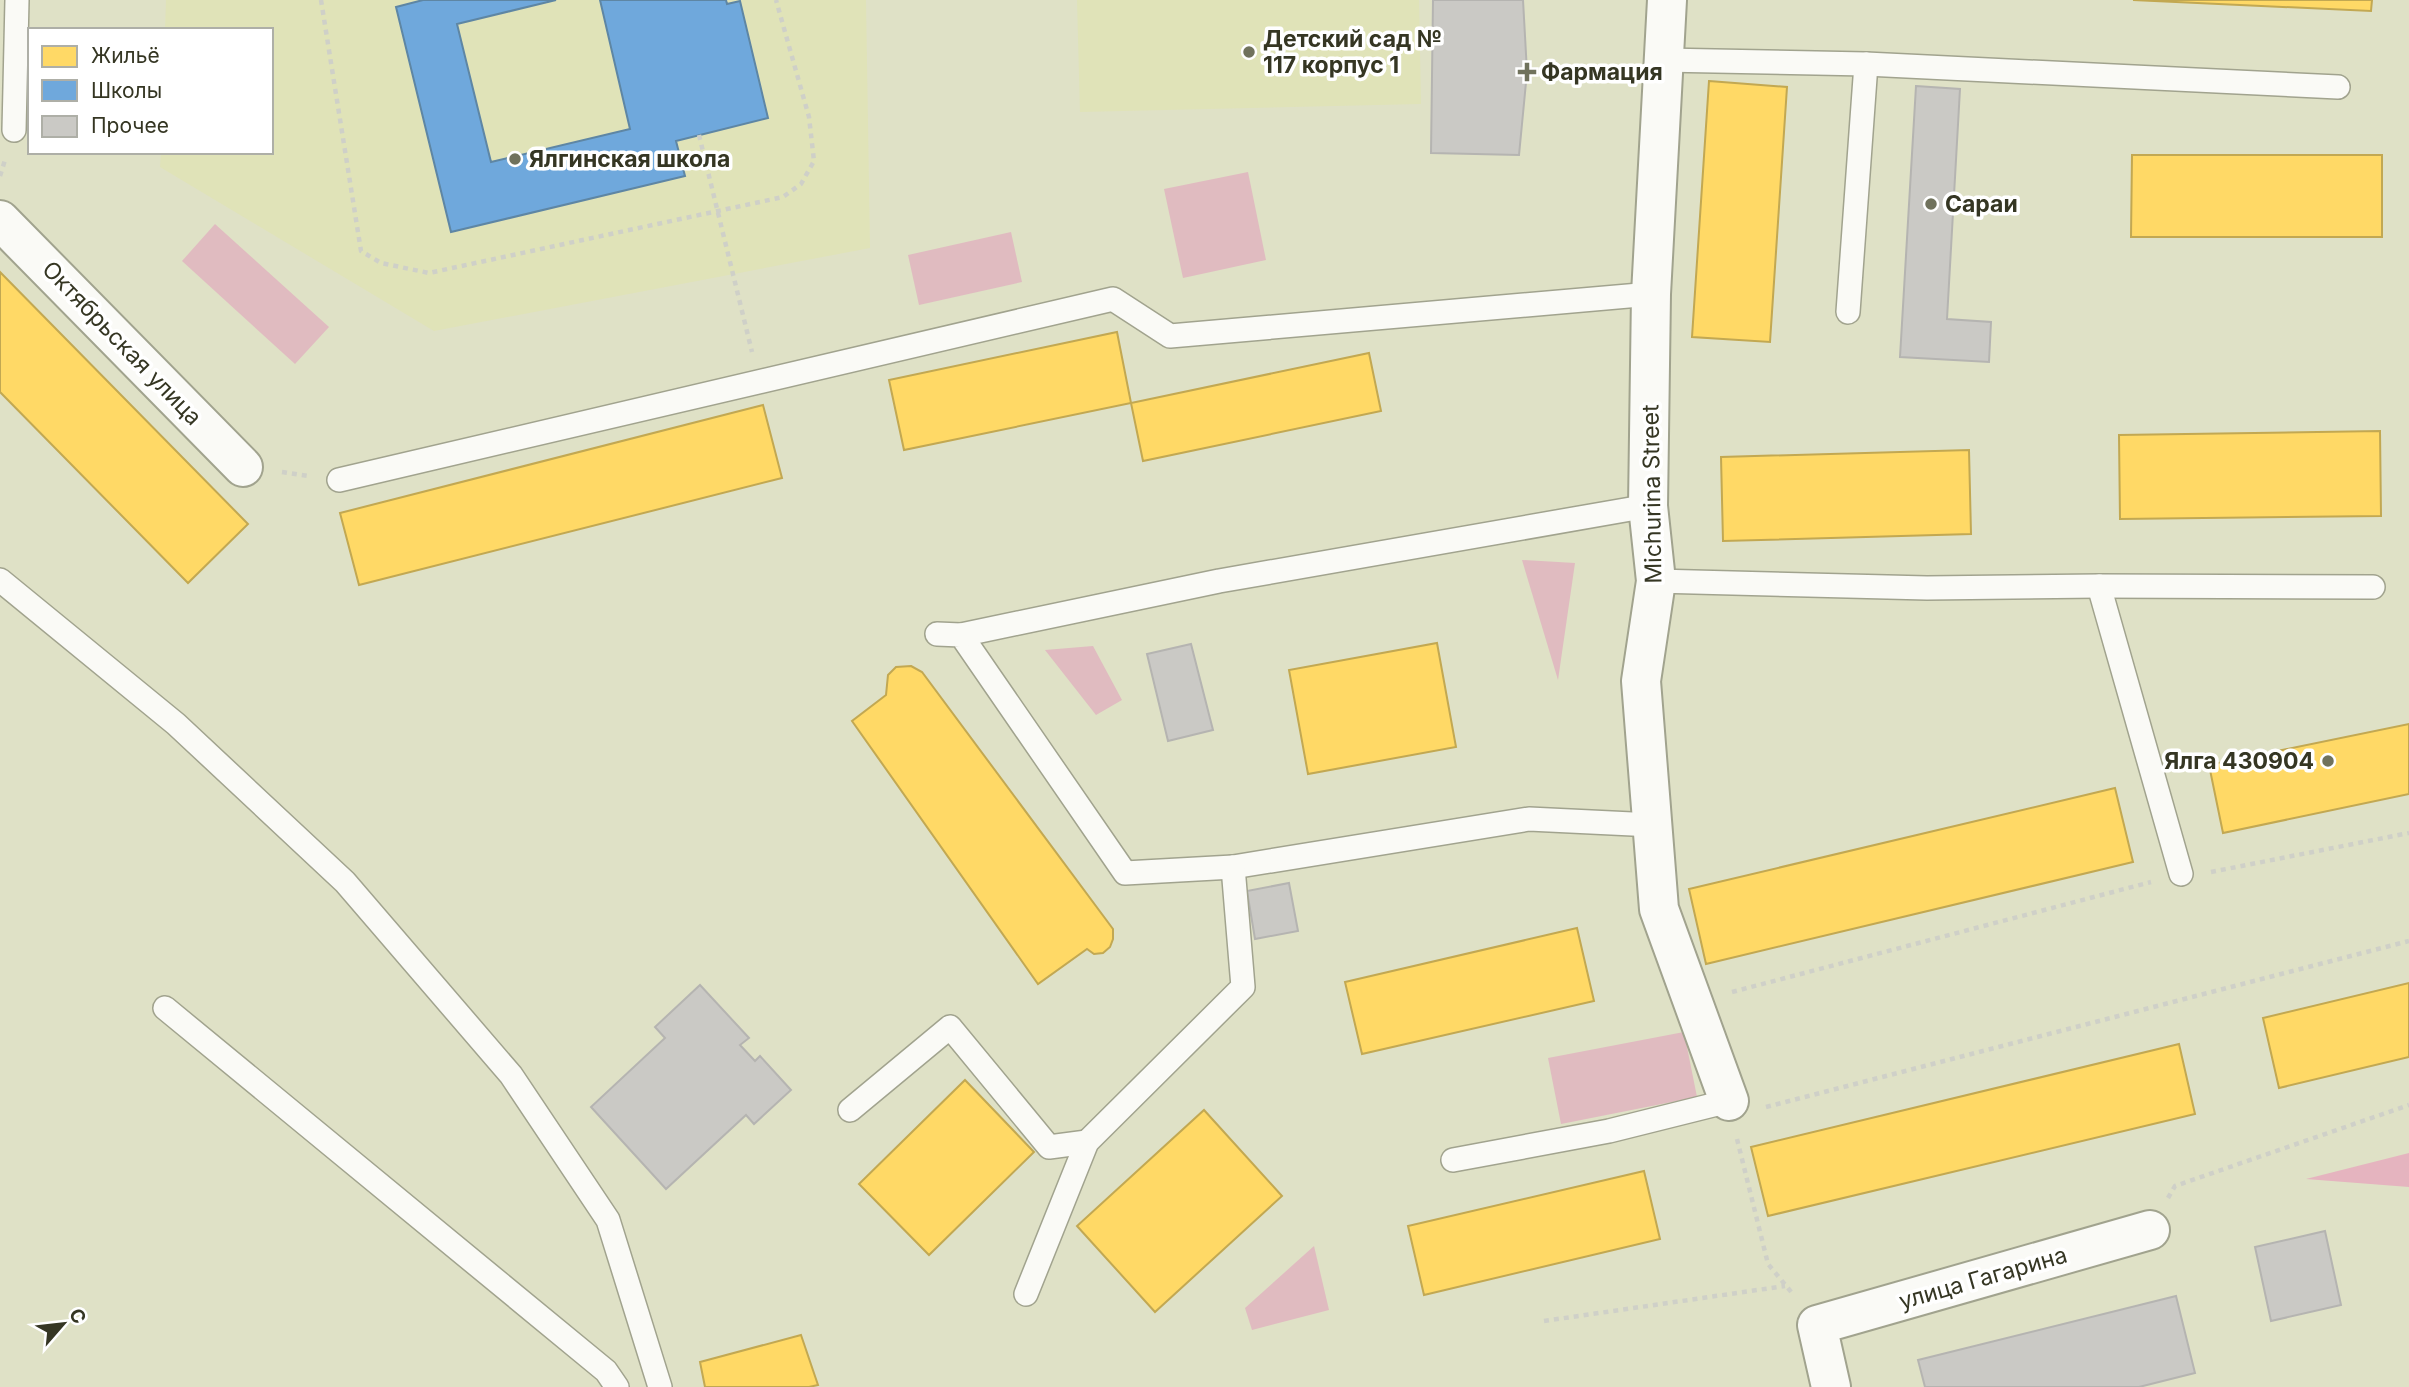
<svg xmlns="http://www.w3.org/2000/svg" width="2409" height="1387" font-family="Inter,sans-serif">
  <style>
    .built { fill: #e0e3b8 }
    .green { fill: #e0bbc0 }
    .forest { fill: #e5b4bf }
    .homes { fill: #ffd966; stroke: #c2a852; stroke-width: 2 }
    .schools { fill: #6fa8dc; stroke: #5e86a4; stroke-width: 2 }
    .building { fill: #cac9c5; stroke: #b5b4b1; stroke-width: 2 }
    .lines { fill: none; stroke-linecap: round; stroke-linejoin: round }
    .service-casing { stroke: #a1a38e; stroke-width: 26 }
    .minor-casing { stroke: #a1a38e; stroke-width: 42 }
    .path { stroke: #cfd0c8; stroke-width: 4.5; stroke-dasharray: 5 5; stroke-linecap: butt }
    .service { stroke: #fafaf6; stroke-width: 23 }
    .minor { stroke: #fafaf6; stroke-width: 38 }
    .poi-dot { fill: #70725c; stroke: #fff; stroke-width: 2.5 }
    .labels { text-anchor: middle; stroke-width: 7; stroke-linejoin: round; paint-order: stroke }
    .poi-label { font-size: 23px; font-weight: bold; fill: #353623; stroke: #fff; text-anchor: start }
    .street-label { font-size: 23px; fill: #353623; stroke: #fff }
  </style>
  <rect width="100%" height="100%" fill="#dfe1c6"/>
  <g class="built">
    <path d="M 166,0 L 866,0 L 870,248 L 434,331 L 160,167 L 161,152 L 271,152 L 271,30 L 165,30 Z"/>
    <path d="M 1077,0 L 1419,0 L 1421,104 L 1080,112 Z"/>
  </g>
  <g class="green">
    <path d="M 1248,172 L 1266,260 L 1183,278 L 1164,189 Z"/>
    <path d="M 215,224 L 329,327 L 295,364 L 182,261 Z"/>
    <path d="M 1011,232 L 1022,282 L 919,305 L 908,255 Z"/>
    <path d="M 1522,560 L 1575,563 L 1558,680 Z"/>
    <path d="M 1093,646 L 1122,700 L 1096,715 L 1045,650 Z"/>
    <path d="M 1684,1032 L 1697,1097 L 1561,1124 L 1548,1058 Z"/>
    <path d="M 1314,1246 L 1329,1310 L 1252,1330 L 1245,1308 Z"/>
  </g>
  <path class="forest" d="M 2409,1153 L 2409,1187 L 2306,1179 Z"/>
  <g class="homes">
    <path d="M 2133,0 L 2372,0 L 2371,11 Z"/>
    <path d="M 1709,81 L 1787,87 L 1770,342 L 1692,337 Z"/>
    <path d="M 2132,155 L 2382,155 L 2382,237 L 2131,237 Z"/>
    <path d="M 0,272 L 248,524 L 188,583 L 0,392 Z"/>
    <path d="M 1117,332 L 1131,403 L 904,450 L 889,380 Z"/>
    <path d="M 1369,353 L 1381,411 L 1143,461 L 1131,403 Z"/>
    <path d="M 763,405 L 782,478 L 359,585 L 340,513 Z"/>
    <path d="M 2380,431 L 2381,516 L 2120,519 L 2119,435 Z"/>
    <path d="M 1969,450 L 1971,534 L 1723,541 L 1721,457 Z"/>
    <path d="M 1437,643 L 1456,747 L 1308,774 L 1289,670 Z"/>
    <path d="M 911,666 L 922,672 L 1113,929 L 1113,939 L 1110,947 L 1103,953 L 1094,954 L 1087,949 L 1038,984 L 852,721 L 886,695 L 888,675 L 896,667 Z"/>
    <path d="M 2409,724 L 2409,794 L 2223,833 L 2209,765 Z"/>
    <path d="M 2115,788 L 2133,862 L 1706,964 L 1689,889 Z"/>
    <path d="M 1577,928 L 1594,1001 L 1362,1054 L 1345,982 Z"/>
    <path d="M 2409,983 L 2409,1057 L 2279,1088 L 2263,1018 Z"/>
    <path d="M 2179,1044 L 2195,1114 L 1768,1216 L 1751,1147 Z"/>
    <path d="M 965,1080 L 1034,1152 L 929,1255 L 859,1184 Z"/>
    <path d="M 1204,1110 L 1282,1196 L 1155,1312 L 1077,1226 Z"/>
    <path d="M 1644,1171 L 1660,1239 L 1424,1295 L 1408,1226 Z"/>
    <path d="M 801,1335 L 818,1385 L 809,1387 L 705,1387 L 700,1362 Z"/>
  </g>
  <path class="schools" d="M 423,0 L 556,0 L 457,24 L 491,162 L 630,129 L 600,0 L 726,0 L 727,4 L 740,1 L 768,118 L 676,141 L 685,176 L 451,232 L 396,7 Z"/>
  <g class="building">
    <path d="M 1433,0 L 1523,0 L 1527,72 L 1519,155 L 1431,153 Z"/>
    <path d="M 1916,86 L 1960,89 L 1947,319 L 1991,322 L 1989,362 L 1900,357 Z"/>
    <path d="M 1191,644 L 1213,730 L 1168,741 L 1147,654 Z"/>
    <path d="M 1289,883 L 1298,931 L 1255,939 L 1247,891 Z"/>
    <path d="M 700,985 L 749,1038 L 740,1045 L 755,1061 L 760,1056 L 791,1090 L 754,1124 L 746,1115 L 666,1189 L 591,1107 L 665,1038 L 655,1027 Z"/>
    <path d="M 2325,1231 L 2341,1305 L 2271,1321 L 2255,1247 Z"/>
    <path d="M 2176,1296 L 2195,1373 L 2139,1387 L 1925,1387 L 1918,1360 Z"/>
  </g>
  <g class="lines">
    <defs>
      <g id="service">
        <path d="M 1663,60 L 1866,64 L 2338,87"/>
        <path d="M 14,130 L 17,0"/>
        <path d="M 1848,312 L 1866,64"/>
        <path d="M 339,480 L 1113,299 L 1170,336 L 1651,294"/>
        <path d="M 0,580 L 176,724 L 345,882 L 511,1075 L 608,1220 L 660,1387"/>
        <path d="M 1656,581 L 1927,588 L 2099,586 L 2373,587"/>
        <path d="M 2099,586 L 2181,874"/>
        <path d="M 937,634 L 961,635 L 1125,873 L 1233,867 L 1529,819 L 1653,825"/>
        <path d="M 961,635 L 1219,581 L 1648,506"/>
        <path d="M 165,1008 L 606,1371 L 617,1387"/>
        <path d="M 850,1110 L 950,1027 L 1049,1147 L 1087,1142"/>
        <path d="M 1453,1160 L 1609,1131 L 1729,1101"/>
        <path d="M 1026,1294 L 1087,1142 L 1243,987 L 1233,867"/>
      </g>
      <g id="minor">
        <path d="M 1667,0 L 1651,294 L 1648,506 L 1656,581 L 1641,681 L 1659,909 L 1729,1101"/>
        <path d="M 0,220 L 243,467"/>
        <path d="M 1831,1387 L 1817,1325 L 2150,1230"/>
      </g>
    </defs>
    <use href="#service" class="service-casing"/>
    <use href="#minor" class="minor-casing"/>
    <g class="path">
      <path d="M 321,0 L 361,251 L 381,263 L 429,273 L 783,197 L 801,184 L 814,161 L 809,117 L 776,0"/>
      <path d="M 699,135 L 752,352"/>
      <path d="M 0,176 L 5,160"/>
      <path d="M 282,472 L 308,476"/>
      <path d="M 2211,872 L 2409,833"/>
      <path d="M 1732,992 L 2151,882"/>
      <path d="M 1766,1107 L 2409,941"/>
      <path d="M 1737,1139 L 1768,1264 L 1792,1293"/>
      <path d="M 2168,1198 L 2175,1186 L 2409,1105"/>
      <path d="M 1544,1321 L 1785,1286"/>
    </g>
    <use href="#service" class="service"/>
    <use href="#minor" class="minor"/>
  </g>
  <g class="poi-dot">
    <circle cx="1249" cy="52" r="7"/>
    <path d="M1523.5 61.5h7v7h7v7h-7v7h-7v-7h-7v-7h7z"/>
    <circle cx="515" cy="159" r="7"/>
    <circle cx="1931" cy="204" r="7"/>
    <circle cx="2328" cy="761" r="7"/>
  </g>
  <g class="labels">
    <g class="poi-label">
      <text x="1263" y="47">Детский сад №<tspan x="1263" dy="26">117 корпус 1</tspan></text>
      <text x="1541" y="80">Фармация</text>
      <text x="529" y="167">Ялгинская школа</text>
      <text x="1945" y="212">Сараи</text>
      <text x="2314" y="769" text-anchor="end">Ялга 430904</text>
    </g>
    <g class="street-label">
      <text transform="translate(122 343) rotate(46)" y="8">Октябрьская улица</text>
      <text transform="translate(1652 494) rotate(-91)" y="8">Michurina Street</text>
      <text transform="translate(1983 1278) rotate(-16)" y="8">улица Гагарина</text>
    </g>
  </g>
  <rect x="28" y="28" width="245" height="126" fill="#ffffff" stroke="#aeafa7" stroke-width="2"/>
  <rect x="42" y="46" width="35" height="21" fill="#ffd966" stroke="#aeafa7" stroke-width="2"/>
  <text x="91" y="63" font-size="21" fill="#353623">Жильё</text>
  <rect x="42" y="80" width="35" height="21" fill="#6fa8dc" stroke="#aeafa7" stroke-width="2"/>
  <text x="91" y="98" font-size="21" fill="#353623">Школы</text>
  <rect x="42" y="116" width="35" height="21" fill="#cac9c5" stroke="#aeafa7" stroke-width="2"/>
  <text x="91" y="133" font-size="21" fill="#353623">Прочее</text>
  <g transform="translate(63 1324) rotate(62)" stroke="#ffffff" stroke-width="5" paint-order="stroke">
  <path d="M0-5L12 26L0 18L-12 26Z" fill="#353623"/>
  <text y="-10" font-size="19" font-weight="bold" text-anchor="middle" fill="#353623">С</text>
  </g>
</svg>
